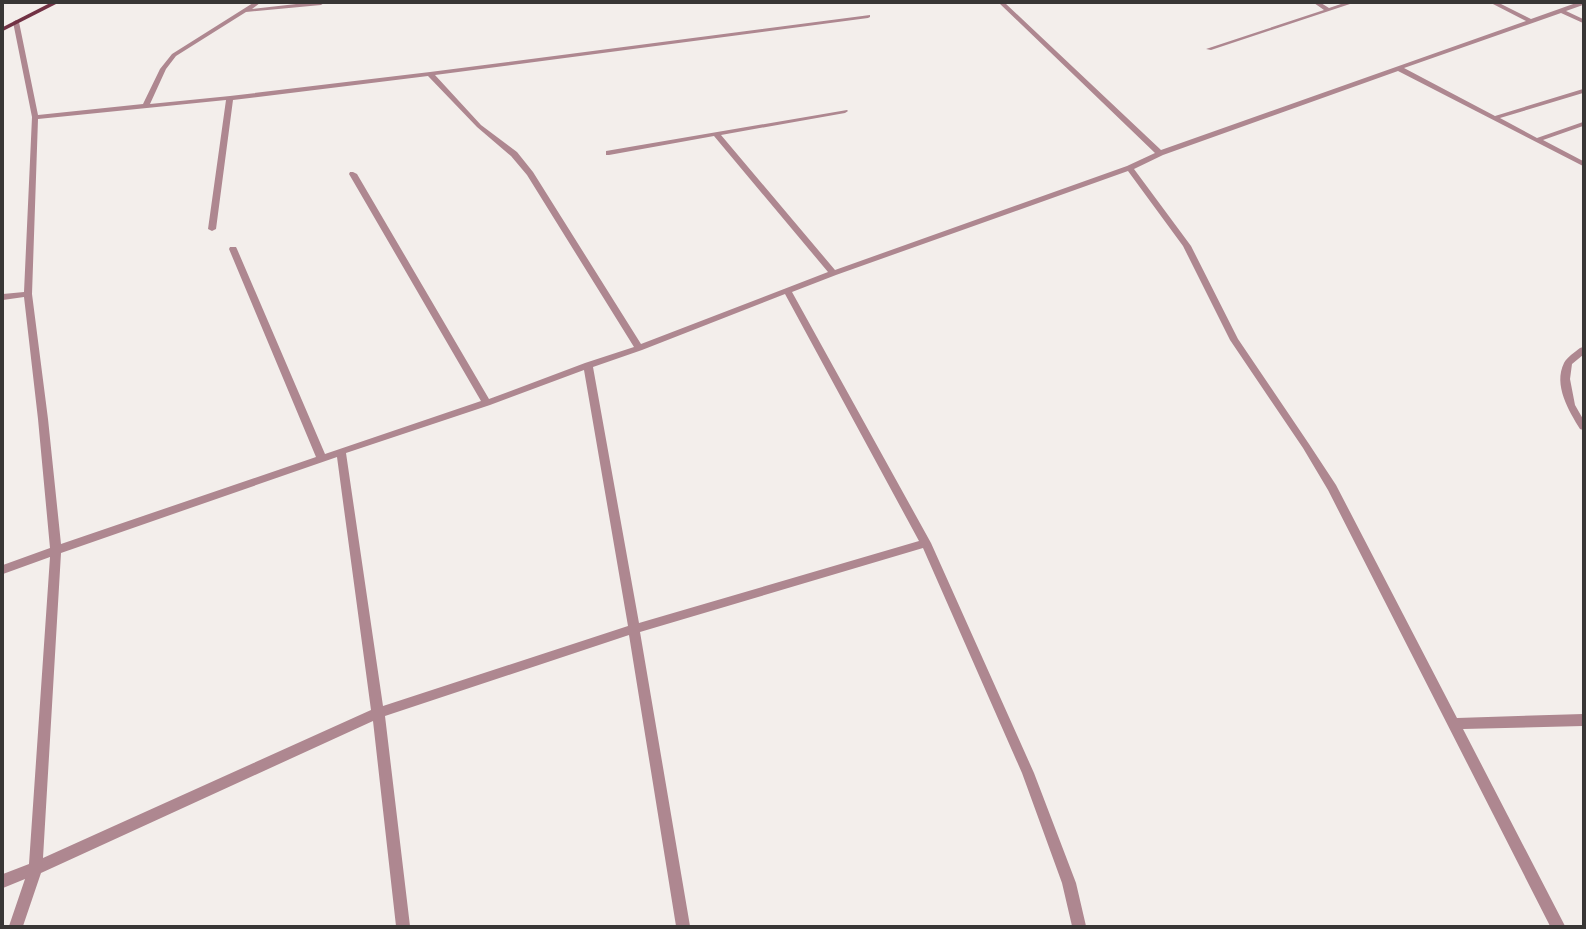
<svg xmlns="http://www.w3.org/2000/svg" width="1586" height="929" font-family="'DejaVu Sans',sans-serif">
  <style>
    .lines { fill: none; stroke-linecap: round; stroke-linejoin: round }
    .minor { fill: #ae8790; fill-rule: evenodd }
    .major { fill: #713144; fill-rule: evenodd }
  </style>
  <rect width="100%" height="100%" fill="#f3eeeb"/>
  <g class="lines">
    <g class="minor">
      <path d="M 253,3 L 260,3 L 252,9 L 305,3 L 324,3 L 321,5 L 246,12 L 176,56 L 166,69 L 150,104 L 230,96 L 430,72 L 870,15 L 870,17 L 868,18 L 435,75 L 481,125 L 517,152 L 533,172 L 641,344 L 828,272 L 714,136 L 609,155 L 606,155 L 606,151 L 847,110 L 848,111 L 845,113 L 721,135 L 835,270 L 1127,166 L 1155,153 L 999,3 L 1005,3 L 1161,150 L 1526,21 L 1491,3 L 1499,3 L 1531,19 L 1576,3 L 1583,3 L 1583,5 L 1566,11 L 1583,19 L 1583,23 L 1561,13 L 1404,68 L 1495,116 L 1583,89 L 1583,93 L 1500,118 L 1537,138 L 1583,122 L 1583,126 L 1543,140 L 1583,161 L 1583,166 L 1398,71 L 1163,155 L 1134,169 L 1191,246 L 1238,339 L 1309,444 L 1336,485 L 1457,718 L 1583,714 L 1583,726 L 1463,729 L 1565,926 L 1550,926 L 1328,490 L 1303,448 L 1230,340 L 1183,246 L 1128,171 L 836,275 L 792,292 L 931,543 L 1034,773 L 1076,883 L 1086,926 L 1072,926 L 1062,883 L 1022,773 L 923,548 L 640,632 L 690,926 L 676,926 L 629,635 L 385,716 L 410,926 L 396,926 L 373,721 L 41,873 L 23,926 L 9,926 L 25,879 L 3,888 L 3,874 L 29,864 L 50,557 L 3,574 L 3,565 L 50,548 L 38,419 L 24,297 L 3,300 L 3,294 L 24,292 L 32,117 L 13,22 L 16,20 L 19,22 L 38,115 L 143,104 L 160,69 L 172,54 ZM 428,76 L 477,127 L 511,156 L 527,175 L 634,347 L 585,363 L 489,399 L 357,174 L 353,172 L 350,172 L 349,174 L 481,401 L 325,454 L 237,249 L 236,247 L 230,247 L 229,249 L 316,457 L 61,544 L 48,419 L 32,294 L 38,119 L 226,100 L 208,229 L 212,231 L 216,229 L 233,100 ZM 785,294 L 919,541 L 639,623 L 593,367 L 642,350 ZM 584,370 L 628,626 L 383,706 L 346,453 L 490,405 ZM 337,457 L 371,710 L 43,858 L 61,553 Z"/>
      <path d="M 1314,3 L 1321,3 L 1329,8 L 1344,3 L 1353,3 L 1211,50 L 1206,49 L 1324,10 Z"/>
      <path d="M 1583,347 L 1583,355 L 1572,364 L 1570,379 L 1575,405 L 1583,419 L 1583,430 L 1580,429 C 1569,411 1553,385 1564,363 C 1567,357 1575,352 1580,348 Z"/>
    </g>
    <path class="major" d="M 50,3 L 58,3 L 3,31 L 3,27 Z"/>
  </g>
  <rect width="1586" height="929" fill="none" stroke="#383635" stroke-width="8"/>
</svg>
